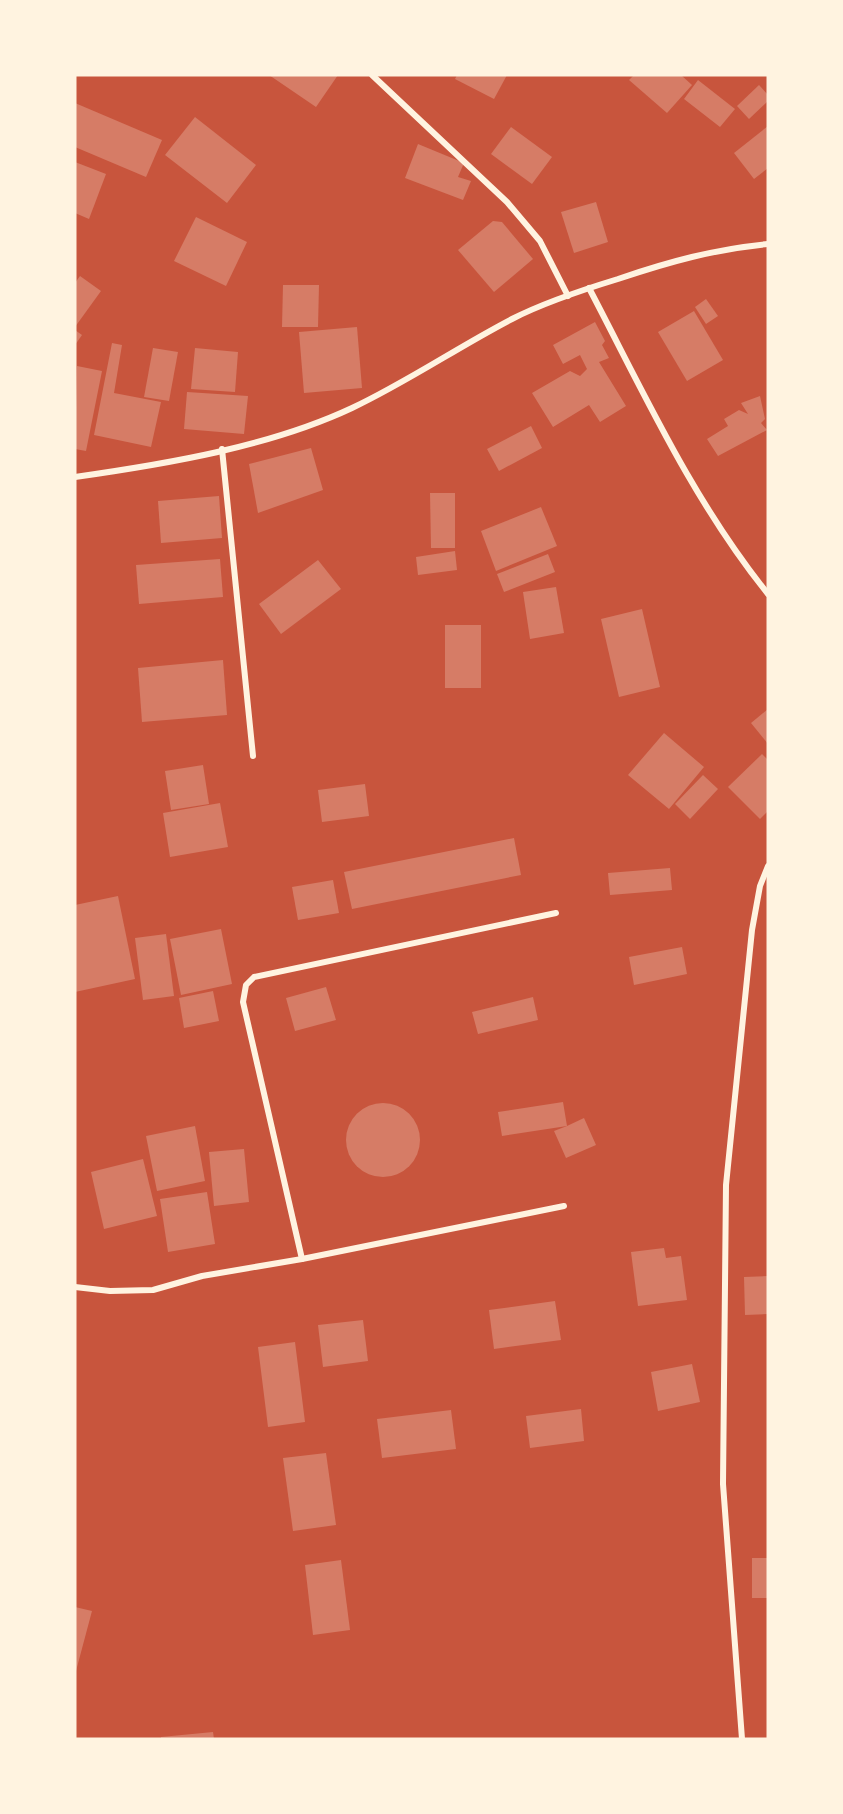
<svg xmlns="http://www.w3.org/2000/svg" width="843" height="1814" font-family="'DM Sans',sans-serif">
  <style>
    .building { fill: #d67c66 }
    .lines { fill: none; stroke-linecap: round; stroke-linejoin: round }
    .minor { stroke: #fff3e0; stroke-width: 6 }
  </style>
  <rect width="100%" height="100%" fill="#c8553d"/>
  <g class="building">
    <path d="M 269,75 L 338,75 L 316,107 Z"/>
    <path d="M 457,75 L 507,75 L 494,99 L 455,79 Z"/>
    <path d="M 634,75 L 681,75 L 692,85 L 667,113 L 629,80 Z"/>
    <path d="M 698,80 L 735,109 L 720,127 L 684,99 Z"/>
    <path d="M 759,85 L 768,95 L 768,101 L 749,119 L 737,106 Z"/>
    <path d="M 75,103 L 162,140 L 146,177 L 75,147 Z"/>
    <path d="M 195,117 L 256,165 L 227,203 L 165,155 Z"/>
    <path d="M 768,126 L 768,168 L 754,179 L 734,153 Z"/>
    <path d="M 511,127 L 552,157 L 532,184 L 491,154 Z"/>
    <path d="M 418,144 L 464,163 L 458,177 L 471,181 L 463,200 L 405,178 Z"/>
    <path d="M 75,162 L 106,174 L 89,219 L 75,213 Z"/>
    <path d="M 596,202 L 608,242 L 574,253 L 561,212 Z"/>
    <path d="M 196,217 L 247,242 L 226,286 L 174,261 Z"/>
    <path d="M 493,221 L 502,222 L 533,259 L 494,292 L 458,250 Z"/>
    <path d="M 80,276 L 101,291 L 75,327 L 75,283 Z"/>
    <path d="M 283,285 L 319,285 L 318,327 L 282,327 Z"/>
    <path d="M 706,299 L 718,316 L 706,324 L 695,307 Z"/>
    <path d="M 694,311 L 723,360 L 687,381 L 658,332 Z"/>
    <path d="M 595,322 L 605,341 L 602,345 L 609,358 L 599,362 L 626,406 L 600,422 L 589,405 L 553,427 L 532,393 L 570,371 L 580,376 L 587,369 L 580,355 L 563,364 L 553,345 Z"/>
    <path d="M 357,327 L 362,388 L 304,393 L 299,332 Z"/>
    <path d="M 75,330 L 82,335 L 75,345 Z"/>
    <path d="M 112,343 L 122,345 L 114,393 L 161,402 L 151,447 L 94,435 Z"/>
    <path d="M 153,348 L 178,352 L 169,401 L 144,397 Z"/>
    <path d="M 195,348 L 238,352 L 235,392 L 191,389 Z"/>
    <path d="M 77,366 L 102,371 L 86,451 L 75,449 Z"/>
    <path d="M 187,392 L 248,396 L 244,434 L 184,429 Z"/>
    <path d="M 760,396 L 765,419 L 761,423 L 767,430 L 718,456 L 707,439 L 728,426 L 724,419 L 739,410 L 748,414 L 741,403 Z"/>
    <path d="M 531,426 L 542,448 L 499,471 L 487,449 Z"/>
    <path d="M 311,448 L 323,490 L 258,513 L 249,464 Z"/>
    <path d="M 430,493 L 455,493 L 455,548 L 431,548 Z"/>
    <path d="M 219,496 L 222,538 L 161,543 L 158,501 Z"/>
    <path d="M 541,507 L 557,546 L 496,571 L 481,531 Z"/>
    <path d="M 455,551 L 457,570 L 418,575 L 416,557 Z"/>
    <path d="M 548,554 L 555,572 L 504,592 L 497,574 Z"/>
    <path d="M 220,559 L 223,597 L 139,604 L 136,565 Z"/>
    <path d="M 318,560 L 341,589 L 281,634 L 259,604 Z"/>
    <path d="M 556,587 L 564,633 L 530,639 L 523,592 Z"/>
    <path d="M 642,609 L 660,687 L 619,697 L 601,619 Z"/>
    <rect x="445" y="625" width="36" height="63"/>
    <path d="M 223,660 L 227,715 L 142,722 L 138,668 Z"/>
    <path d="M 768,709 L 768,744 L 751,723 Z"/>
    <path d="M 664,733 L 704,767 L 669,809 L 628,775 Z"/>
    <path d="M 762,754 L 768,760 L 768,811 L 760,819 L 728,787 Z"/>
    <path d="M 203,765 L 209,804 L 171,810 L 165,771 Z"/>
    <path d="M 703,775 L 718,789 L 690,819 L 675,804 Z"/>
    <path d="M 365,784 L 369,816 L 322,822 L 318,790 Z"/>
    <path d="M 220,803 L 228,847 L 170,857 L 163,813 Z"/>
    <path d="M 514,838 L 521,875 L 352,909 L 344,872 Z"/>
    <path d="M 670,868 L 672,890 L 610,895 L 608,873 Z"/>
    <path d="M 333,880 L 339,913 L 298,920 L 292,887 Z"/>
    <path d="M 118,896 L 135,979 L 75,992 L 75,905 Z"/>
    <path d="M 221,929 L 232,984 L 181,995 L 170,939 Z"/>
    <path d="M 166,934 L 174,996 L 143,1000 L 135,938 Z"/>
    <path d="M 682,947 L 687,974 L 634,985 L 629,957 Z"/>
    <path d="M 326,987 L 336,1020 L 295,1031 L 286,998 Z"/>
    <path d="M 213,991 L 219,1021 L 184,1028 L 179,998 Z"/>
    <path d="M 533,997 L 538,1020 L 478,1034 L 472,1012 Z"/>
    <path d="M 563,1102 L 567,1126 L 584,1118 L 596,1145 L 566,1158 L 554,1131 L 567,1126 L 502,1136 L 498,1112 Z"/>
    <circle cx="383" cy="1140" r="37"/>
    <path d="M 195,1126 L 205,1181 L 157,1191 L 146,1136 Z"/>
    <path d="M 244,1149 L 249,1202 L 214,1206 L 209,1152 Z"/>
    <path d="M 143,1159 L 157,1216 L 104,1229 L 91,1172 Z"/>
    <path d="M 207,1192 L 215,1244 L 168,1252 L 160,1199 Z"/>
    <path d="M 664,1248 L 666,1258 L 681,1256 L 687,1300 L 638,1306 L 631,1252 Z"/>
    <path d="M 768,1276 L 768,1314 L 745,1315 L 744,1277 Z"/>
    <path d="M 555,1301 L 561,1340 L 494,1349 L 489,1310 Z"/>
    <path d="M 363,1320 L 368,1361 L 323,1367 L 318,1325 Z"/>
    <path d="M 295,1342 L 305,1422 L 268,1427 L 258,1347 Z"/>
    <path d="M 692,1364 L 700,1402 L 658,1411 L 651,1372 Z"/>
    <path d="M 581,1409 L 584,1441 L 530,1448 L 526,1416 Z"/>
    <path d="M 451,1410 L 456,1449 L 382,1458 L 377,1419 Z"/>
    <path d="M 326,1453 L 336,1525 L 293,1531 L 283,1458 Z"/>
    <rect x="752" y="1558" width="16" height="40"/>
    <path d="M 341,1560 L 350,1630 L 313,1635 L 305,1565 Z"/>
    <path d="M 75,1607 L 92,1611 L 76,1671 L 75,1671 Z"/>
    <path d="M 213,1732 L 214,1739 L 161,1739 L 161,1737 Z"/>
  </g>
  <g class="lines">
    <g class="minor">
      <path d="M 372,75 L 507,202 L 540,241 L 568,296"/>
      <path d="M 589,288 C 644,393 693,501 768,594"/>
      <path d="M 222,449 L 253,756"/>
      <path d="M 75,477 C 166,464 269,447 352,408 C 407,382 458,347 512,319 C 545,302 582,290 618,279 C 668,262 715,249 768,244"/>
      <path d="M 302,1259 L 243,1002 L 246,985 L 254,977 L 556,913"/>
      <path d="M 75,1287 L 110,1291 L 153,1290 L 202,1276 L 302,1259 L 564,1206"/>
      <path d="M 742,1739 L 723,1484 L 726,1185 L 752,930 L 760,886 L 768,866"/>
    </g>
  </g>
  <rect width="843" height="1814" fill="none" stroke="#fff3e0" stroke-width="153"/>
</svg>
